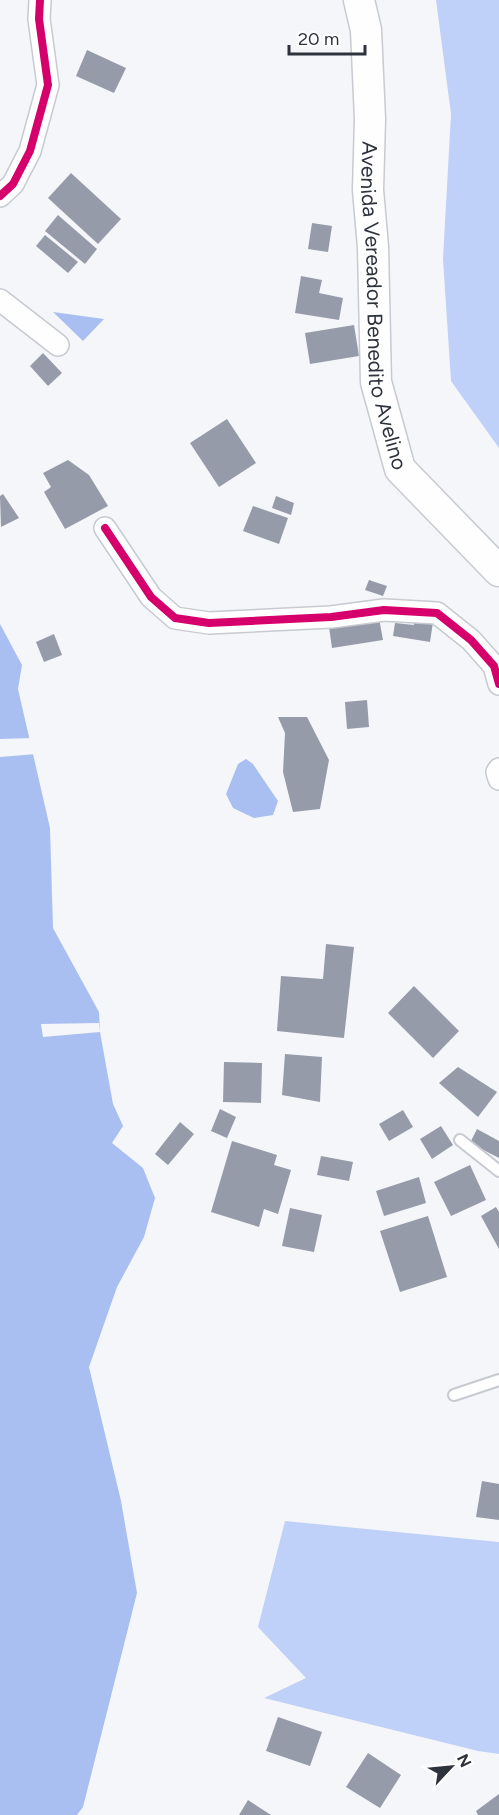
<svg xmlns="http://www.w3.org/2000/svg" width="499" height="1815" font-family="Figtree,sans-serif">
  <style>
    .forest { fill: #bfd1f9 }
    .water { fill: #a9bff1 }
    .pier { fill: #f5f6f9 }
    .building { fill: #969ba9 }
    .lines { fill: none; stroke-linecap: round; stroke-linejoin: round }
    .lane-casing { stroke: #c7cad0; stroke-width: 14 }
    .street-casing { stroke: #c7cad0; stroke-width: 24 }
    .secondary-casing { stroke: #c7cad0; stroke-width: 33 }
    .lane { stroke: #fefefe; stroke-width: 10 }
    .street { stroke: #fefefe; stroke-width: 21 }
    .secondary { stroke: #fefefe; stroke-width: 30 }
    .cycleway-casing { stroke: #fff; stroke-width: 11 }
    .cycleway { stroke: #d6006c; stroke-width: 8 }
    .labels { text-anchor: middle; stroke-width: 6; stroke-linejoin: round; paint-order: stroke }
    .street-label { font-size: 21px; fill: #2d323c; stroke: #fff }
  </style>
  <rect width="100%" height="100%" fill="#f5f6f9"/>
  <g class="forest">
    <path d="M 436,0 L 499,0 L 499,448 L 451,381 L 443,259 L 451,114 Z"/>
    <path d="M 285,1521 L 499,1542 L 499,1754 L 478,1751 L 264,1698 L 306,1678 L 258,1627 Z"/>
  </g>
  <g class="water">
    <path d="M 53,312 L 104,319 L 83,341 Z"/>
    <path d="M 0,624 L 22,665 L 18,689 L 50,828 L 53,928 L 99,1012 L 100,1032 L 113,1104 L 123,1126 L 112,1143 L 143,1168 L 155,1198 L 144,1237 L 117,1287 L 89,1367 L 121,1501 L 137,1593 L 83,1807 L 77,1815 L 0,1815 Z"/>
    <path d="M 246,759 L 253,764 L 278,801 L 273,815 L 254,818 L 233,808 L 226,794 L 238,764 Z"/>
  </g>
  <g class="pier">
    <path d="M 32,738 L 36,754 L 0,757 L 0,739 Z"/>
    <path d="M 99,1023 L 100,1032 L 43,1037 L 41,1024 Z"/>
  </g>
  <g class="building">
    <path d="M 87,50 L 126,68 L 114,93 L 76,76 Z"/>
    <path d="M 71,173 L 121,219 L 98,244 L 48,198 Z"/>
    <path d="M 58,215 L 97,249 L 85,264 L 45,231 Z"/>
    <path d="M 312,223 L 332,226 L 328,252 L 308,249 Z"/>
    <path d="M 45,235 L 78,262 L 68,273 L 36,246 Z"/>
    <path d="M 301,276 L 322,280 L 319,293 L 343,298 L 339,320 L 295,313 Z"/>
    <path d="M 354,325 L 359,356 L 310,364 L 305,333 Z"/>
    <path d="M 43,353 L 62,373 L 48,386 L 30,366 Z"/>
    <path d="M 227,419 L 256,463 L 219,487 L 190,443 Z"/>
    <path d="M 68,460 L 89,475 L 108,506 L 65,529 L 44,492 L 51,487 L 43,473 Z"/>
    <path d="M 3,494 L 19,518 L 1,527 L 0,496 Z"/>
    <path d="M 276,496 L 294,503 L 291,515 L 272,508 Z"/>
    <path d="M 253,506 L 288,518 L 279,544 L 243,531 Z"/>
    <path d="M 369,580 L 387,586 L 383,596 L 365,590 Z"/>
    <path d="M 379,618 L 383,640 L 332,648 L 329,627 Z"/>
    <path d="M 414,619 L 433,622 L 430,642 L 393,636 L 395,623 L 414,625 Z"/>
    <path d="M 54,634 L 62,655 L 44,662 L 36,642 Z"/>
    <path d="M 367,700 L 369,727 L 347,729 L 345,702 Z"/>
    <path d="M 278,717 L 307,717 L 329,760 L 320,809 L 293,812 L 283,772 L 285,733 Z"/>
    <path d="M 326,944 L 354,947 L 344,1038 L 277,1031 L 281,976 L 323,979 Z"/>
    <path d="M 414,986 L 459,1031 L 433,1058 L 388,1013 Z"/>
    <path d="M 285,1054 L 322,1057 L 320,1102 L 282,1095 Z"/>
    <path d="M 224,1062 L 262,1063 L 261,1103 L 223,1102 Z"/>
    <path d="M 458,1067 L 497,1092 L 478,1117 L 439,1083 Z"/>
    <path d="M 220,1109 L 236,1117 L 227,1138 L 211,1131 Z"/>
    <path d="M 403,1110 L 413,1127 L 389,1141 L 379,1124 Z"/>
    <path d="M 180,1122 L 194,1134 L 168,1165 L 155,1154 Z"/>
    <path d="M 441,1126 L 453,1145 L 432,1159 L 420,1139 Z"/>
    <path d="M 477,1129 L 499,1141 L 499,1158 L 470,1143 Z"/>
    <path d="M 232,1141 L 277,1155 L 274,1165 L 291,1170 L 278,1214 L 264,1209 L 259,1227 L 211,1212 Z"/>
    <path d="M 321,1156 L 353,1162 L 349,1181 L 317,1175 Z"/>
    <path d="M 470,1165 L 486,1200 L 451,1216 L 434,1182 Z"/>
    <path d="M 419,1177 L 426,1203 L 384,1216 L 376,1191 Z"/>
    <path d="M 496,1207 L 499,1212 L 499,1249 L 481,1216 Z"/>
    <path d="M 290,1208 L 322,1215 L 314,1252 L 282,1246 Z"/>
    <path d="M 428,1216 L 447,1277 L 400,1292 L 380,1231 Z"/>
    <path d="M 482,1481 L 499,1484 L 499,1520 L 476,1517 Z"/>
    <path d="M 278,1717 L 322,1732 L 310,1766 L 266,1751 Z"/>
    <path d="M 368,1753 L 401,1775 L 380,1808 L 346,1787 Z"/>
    <path d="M 499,1794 L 499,1815 L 478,1815 L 476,1811 Z"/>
    <path d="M 248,1800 L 271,1815 L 239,1815 Z"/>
  </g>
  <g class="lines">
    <defs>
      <g id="lane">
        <path d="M 460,1140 L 499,1171"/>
        <path d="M 454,1395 L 499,1380"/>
      </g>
      <g id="street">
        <path d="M 0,196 L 13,184 L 30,151 L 48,85 L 39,19 L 40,0"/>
        <path d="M 0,300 L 58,345"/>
        <path d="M 105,528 L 151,597 L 175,618 L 209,623 L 331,617 L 384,610 L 437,613 L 471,640 L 494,666 L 499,684"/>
        <path d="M 499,769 L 497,772 L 499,779"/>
      </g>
      <g id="secondary">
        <path id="s1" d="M 359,0 L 366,30 L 370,119 L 368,190 L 373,247 L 376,382 L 400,469 L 499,571"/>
      </g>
    </defs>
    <use href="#lane" class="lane-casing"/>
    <use href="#street" class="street-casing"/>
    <use href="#secondary" class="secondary-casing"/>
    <use href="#lane" class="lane"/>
    <use href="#street" class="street"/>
    <use href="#secondary" class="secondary"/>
    <defs>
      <g id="cycleway">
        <path d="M 0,196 L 13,184 L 30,151 L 48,85 L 39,19 L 40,0"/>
        <path d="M 105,528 L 151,597 L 175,618 L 209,623 L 331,617 L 384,610 L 437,613 L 471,640 L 494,666 L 499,684"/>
      </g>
    </defs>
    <use href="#cycleway" class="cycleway-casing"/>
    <use href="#cycleway" class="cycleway"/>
  </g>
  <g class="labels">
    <g class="street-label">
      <text dy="7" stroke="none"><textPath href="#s1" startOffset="308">Avenida Vereador Benedito Avelino</textPath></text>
    </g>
  </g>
  <g transform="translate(451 1767) rotate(64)" stroke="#ffffff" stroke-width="4.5" paint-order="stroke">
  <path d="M0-4.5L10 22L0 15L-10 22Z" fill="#2d323c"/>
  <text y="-9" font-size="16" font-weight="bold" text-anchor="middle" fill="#2d323c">N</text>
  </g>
  <path d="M289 45v9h76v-9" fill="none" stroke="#2d323c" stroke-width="3"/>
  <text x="298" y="45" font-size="18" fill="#2d323c" stroke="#ffffff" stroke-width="4.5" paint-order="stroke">20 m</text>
</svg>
